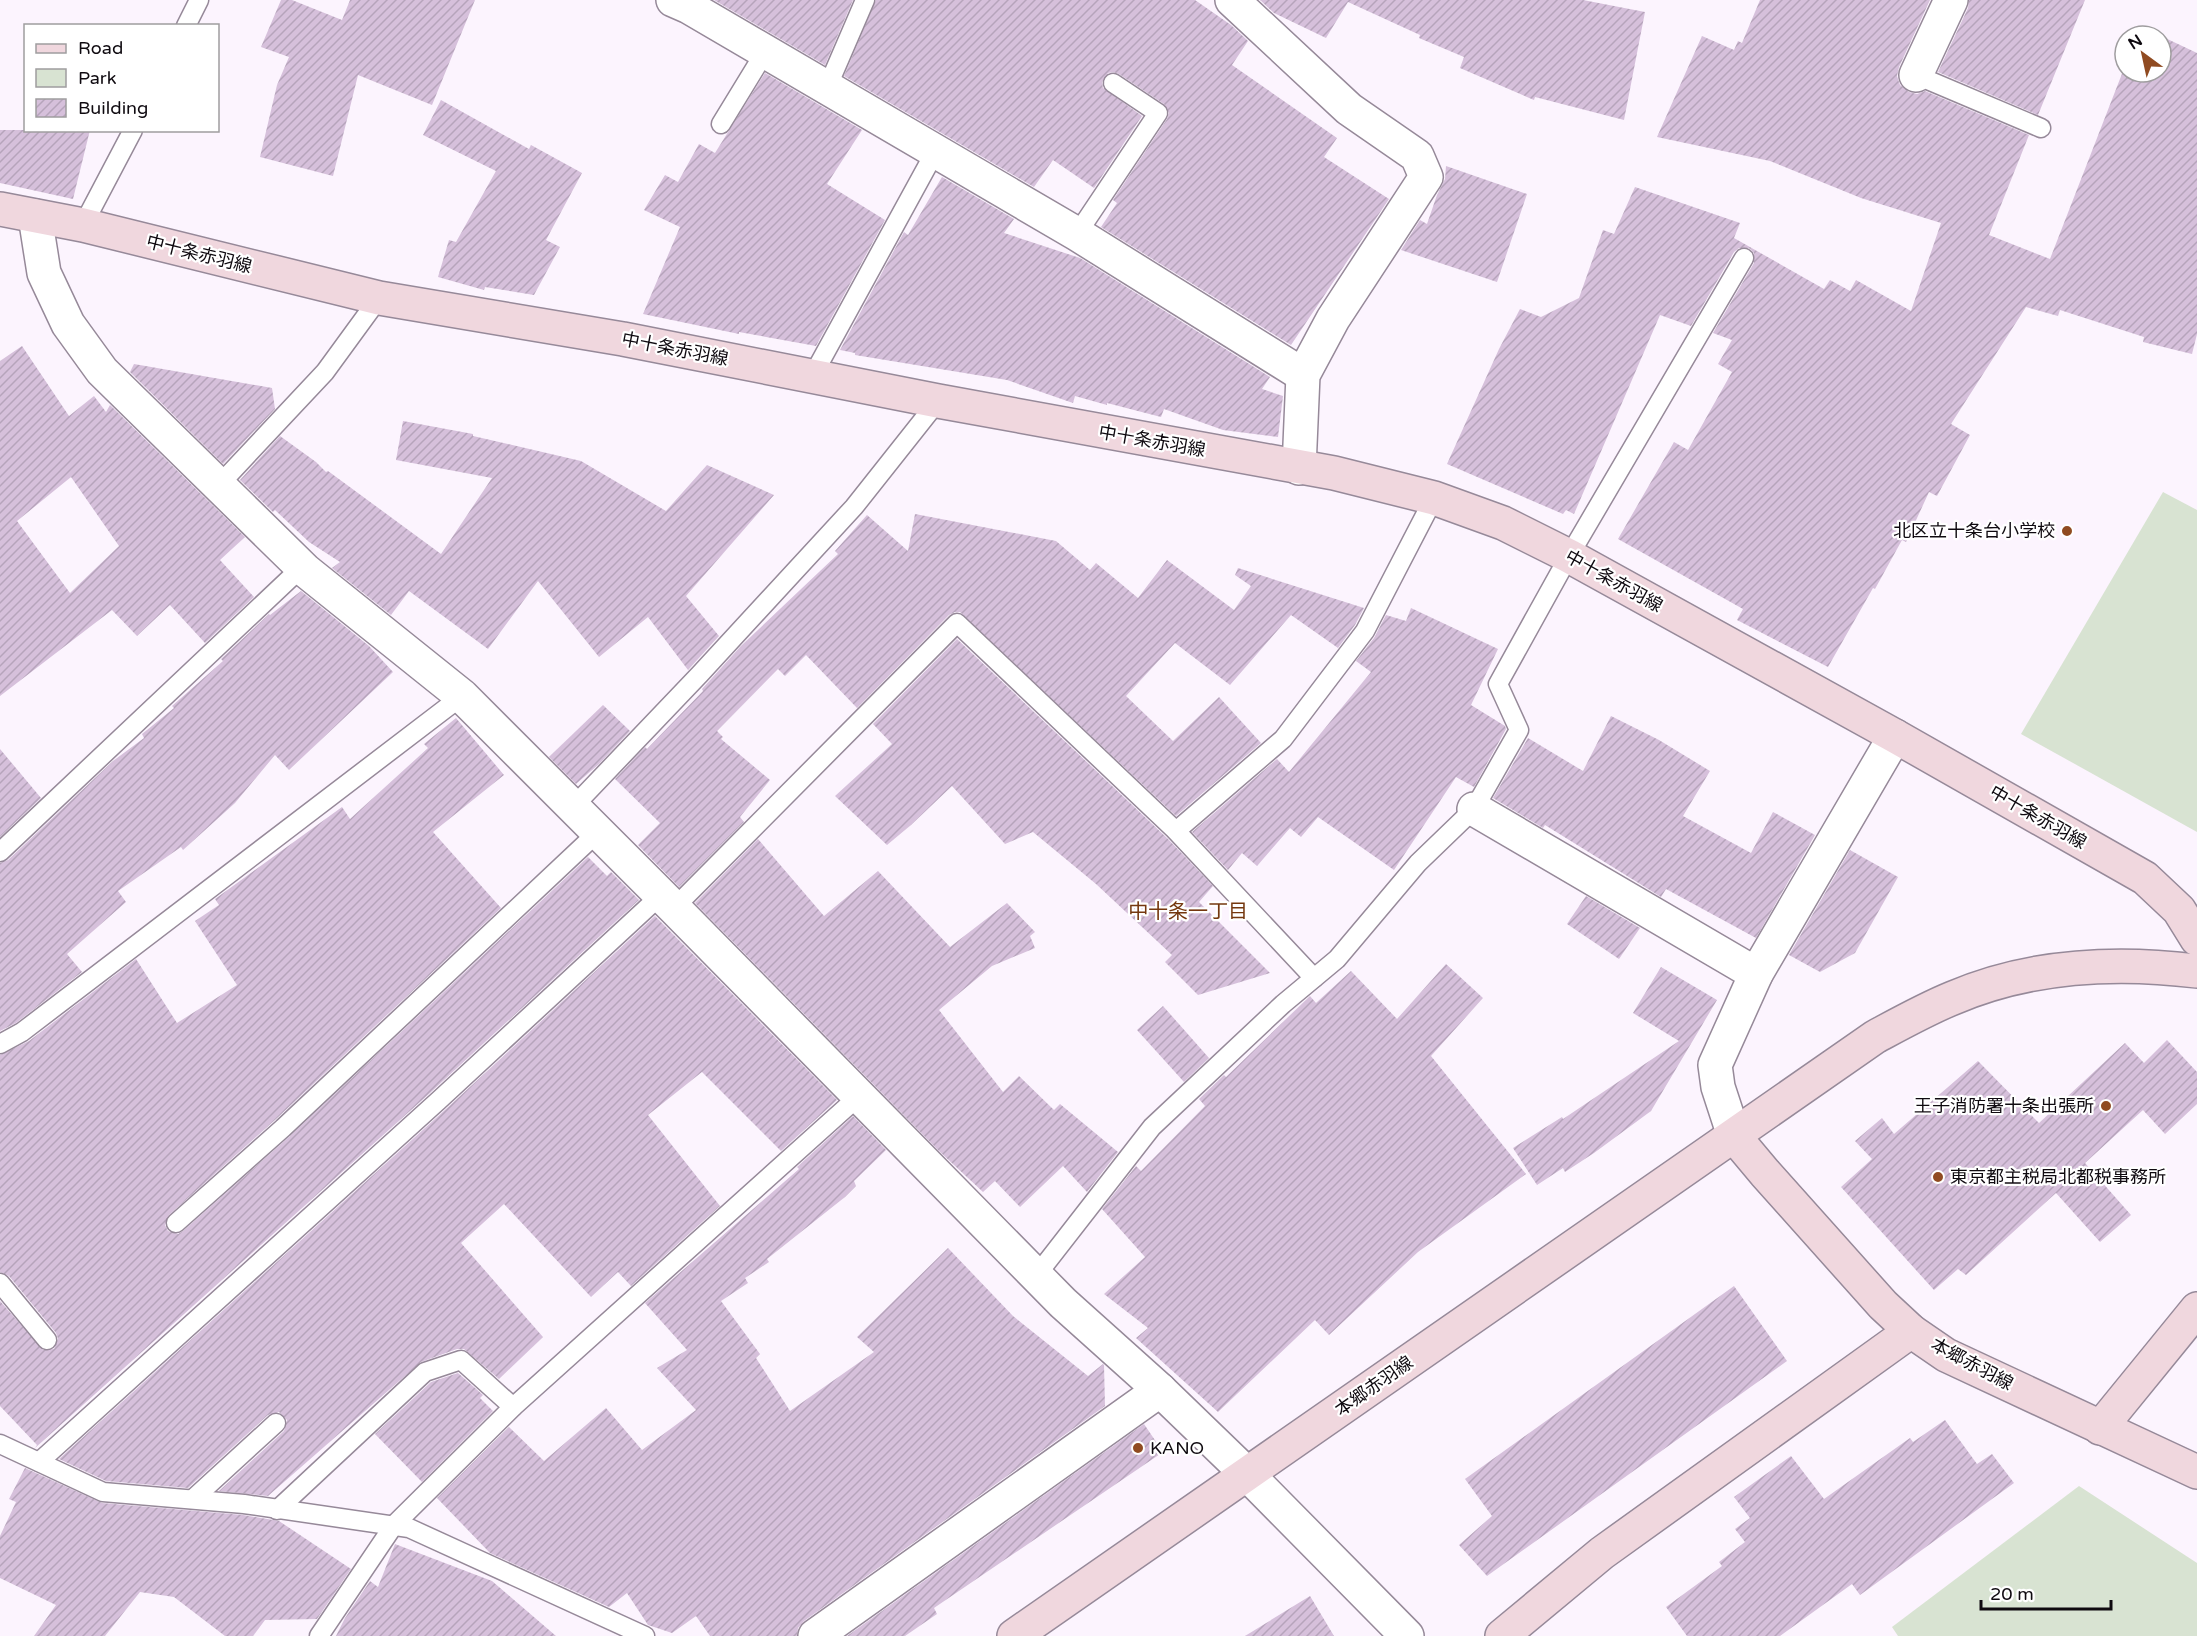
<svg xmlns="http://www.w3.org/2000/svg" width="2197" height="1636" font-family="'Varela Round','Noto Sans JP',sans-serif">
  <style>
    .park { fill: #d8e3d2 }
    .building { fill: url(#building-hatch); fill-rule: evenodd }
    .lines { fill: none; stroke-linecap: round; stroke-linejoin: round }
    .lane-casing { stroke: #968999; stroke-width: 21 }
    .street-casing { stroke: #968999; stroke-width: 36 }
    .secondary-casing { stroke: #968999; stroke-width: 36 }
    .lane { stroke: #fff; stroke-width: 18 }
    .street { stroke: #fff; stroke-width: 33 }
    .secondary { stroke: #f0d7de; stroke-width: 33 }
    .poi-dot { fill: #904b21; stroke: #fff; stroke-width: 2 }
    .labels { text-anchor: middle; stroke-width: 4.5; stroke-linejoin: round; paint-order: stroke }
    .street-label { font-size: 18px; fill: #0f0a10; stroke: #fff }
    .poi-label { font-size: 18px; fill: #0f0a10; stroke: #fff; text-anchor: end }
    .neighbourhood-label { font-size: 20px; fill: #75380f; stroke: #fff }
  </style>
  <defs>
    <pattern id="building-hatch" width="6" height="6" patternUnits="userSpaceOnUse" patternTransform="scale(1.5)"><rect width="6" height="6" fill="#d6c0db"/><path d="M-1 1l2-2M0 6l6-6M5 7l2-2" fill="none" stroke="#b6a4bb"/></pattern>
  </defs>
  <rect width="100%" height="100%" fill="#fcf4fe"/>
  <g class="park">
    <path d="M 2163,492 L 2197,510 L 2197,832 L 2021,734 Z"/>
    <path d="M 2079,1486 L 2197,1563 L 2197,1636 L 1898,1636 L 1892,1627 Z"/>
  </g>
  <g class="building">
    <path d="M 281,0 L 292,0 L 342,20 L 350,0 L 475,0 L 432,105 L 358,75 L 333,176 L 260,157 L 277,85 L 289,57 L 261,47 Z"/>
    <path d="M 714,0 L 853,0 L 825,65 Z"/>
    <path d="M 876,0 L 1195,0 L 1231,25 L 1248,41 L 1232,65 L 1337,138 L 1324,157 L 1389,199 L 1291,345 L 1101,227 L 1117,203 L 1113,200 L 1167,119 L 1169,113 L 1164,104 L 1119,74 L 1113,72 L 1108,73 L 1102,82 L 1103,88 L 1142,116 L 1094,188 L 1053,160 L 1034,187 L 844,76 Z"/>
    <path d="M 1260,0 L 1583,0 L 1645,12 L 1624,120 L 1535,97 L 1534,100 L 1460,68 L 1464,57 L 1419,38 L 1420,35 L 1348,2 L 1326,38 L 1274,13 Z"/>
    <path d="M 1760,0 L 1930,0 L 1899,67 L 1897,76 L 1900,85 L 1909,92 L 1917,94 L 1925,91 L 2029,135 L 1989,235 L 2050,259 L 2125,66 L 2125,72 L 2161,72 L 2161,36 L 2197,53 L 2197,334 L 2192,354 L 2143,342 L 2144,337 L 2060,310 L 2058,316 L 2026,307 L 1951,424 L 1970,435 L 1937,496 L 1929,492 L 1906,542 L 1902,540 L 1875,589 L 1873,588 L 1828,667 L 1737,620 L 1743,609 L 1618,539 L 1674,442 L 1688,450 L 1732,372 L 1718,364 L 1732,340 L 1713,333 L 1754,263 L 1754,253 L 1749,248 L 1739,248 L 1734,252 L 1691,326 L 1660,315 L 1574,514 L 1566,510 L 1563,514 L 1447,464 L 1499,349 L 1520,309 L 1541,317 L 1579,298 L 1603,230 L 1614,234 L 1635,187 L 1740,223 L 1734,238 L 1824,289 L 1830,280 L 1850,291 L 1856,280 L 1911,311 L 1941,223 L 1861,198 L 1770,161 L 1657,137 L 1702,36 L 1734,50 L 1738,41 L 1742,43 Z"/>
    <path d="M 1969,0 L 2085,0 L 2038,115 L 1938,72 L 1968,8 Z"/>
    <path d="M 2140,26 L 2161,36 L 2136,36 Z"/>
    <path d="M 765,73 L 862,130 L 827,184 L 885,220 L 816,346 L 739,332 L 739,334 L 643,314 L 680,227 L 644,210 L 665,175 L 678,182 L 699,144 L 715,153 Z"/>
    <path d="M 441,100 L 529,149 L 531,145 L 582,173 L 546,240 L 560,247 L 534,295 L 485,287 L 484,290 L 438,277 L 449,240 L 456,242 L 496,171 L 423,135 Z"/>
    <path d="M 0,130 L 90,130 L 73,199 L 0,183 Z"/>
    <path d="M 1446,166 L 1527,194 L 1497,282 L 1401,250 L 1420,220 L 1427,224 L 1437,195 L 1445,179 Z"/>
    <path d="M 942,177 L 1014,219 L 1004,233 L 1080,258 L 1270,377 L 1262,389 L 1283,396 L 1278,437 L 1223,430 L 1164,409 L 1161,417 L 1107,403 L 1107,405 L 1075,396 L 1073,403 L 1007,380 L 855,355 L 855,353 L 840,350 L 904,232 L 908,235 Z"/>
    <path d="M 22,346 L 69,416 L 94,396 L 106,412 L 110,405 L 245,537 L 220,560 L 254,597 L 205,643 L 170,605 L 137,636 L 112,610 L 0,696 L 0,361 ZM 71,477 L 119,546 L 70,593 L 17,521 Z"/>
    <path d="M 134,364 L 272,388 L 275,409 L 223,464 L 130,372 Z"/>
    <path d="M 403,421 L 473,434 L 473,436 L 581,461 L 666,511 L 707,465 L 774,495 L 686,596 L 719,636 L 688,670 L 648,617 L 599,657 L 538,581 L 488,649 L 409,591 L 391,615 L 332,568 L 340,562 L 309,542 L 275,510 L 273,512 L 240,480 L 280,436 L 316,462 L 326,472 L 328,471 L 441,554 L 492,478 L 396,460 Z"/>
    <path d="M 915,514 L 1056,541 L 1090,570 L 1096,563 L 1138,598 L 1167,560 L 1234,610 L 1251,586 L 1235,575 L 1238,568 L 1364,608 L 1355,625 L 1338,648 L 1291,615 L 1230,685 L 1175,643 L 1126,696 L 1173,741 L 1219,697 L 1261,743 L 1176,816 L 960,612 L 955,612 L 949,615 L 857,708 L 806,655 L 785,676 L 778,669 L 717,731 L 723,737 L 721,739 L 770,780 L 740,817 L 744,822 L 679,887 L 638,845 L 660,823 L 615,779 L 645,747 L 647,749 L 703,691 L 702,689 L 741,646 L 838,554 L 835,551 L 867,515 L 908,551 Z"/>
    <path d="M 301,591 L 369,646 L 393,672 L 289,770 L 275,755 L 235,803 L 183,850 L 181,847 L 118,891 L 126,902 L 67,954 L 82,972 L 16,1023 L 0,1031 L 0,863 L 8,860 L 113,761 L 144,738 L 142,734 L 174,708 L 172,706 L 223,661 L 221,659 L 269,614 L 270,615 Z"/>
    <path d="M 1411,608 L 1498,649 L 1471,705 L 1505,726 L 1506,729 L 1474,787 L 1456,777 L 1394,870 L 1318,817 L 1301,837 L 1290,828 L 1257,866 L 1242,853 L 1228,870 L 1192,832 L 1277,759 L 1289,772 L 1371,672 L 1356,661 L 1374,638 L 1386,615 L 1406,621 Z"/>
    <path d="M 957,639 L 1168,839 L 1213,886 L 1199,902 L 1270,973 L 1198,995 L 1165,962 L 1172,955 L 1096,884 L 1033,832 L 1005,844 L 952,786 L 911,825 L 887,845 L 835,796 L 892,744 L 873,724 Z"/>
    <path d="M 603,705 L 630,731 L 599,764 L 576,784 L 549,757 Z"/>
    <path d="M 1611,716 L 1659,740 L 1710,771 L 1683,816 L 1751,853 L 1773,812 L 1815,835 L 1756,938 L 1666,889 L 1661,897 L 1545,825 L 1543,828 L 1493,798 L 1528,738 L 1583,771 Z"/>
    <path d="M 456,718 L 504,775 L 433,832 L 501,908 L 275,1120 L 169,1215 L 165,1225 L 168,1231 L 178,1234 L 183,1231 L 290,1136 L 588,857 L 607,876 L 611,872 L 639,900 L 430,1093 L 35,1448 L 37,1445 L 0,1406 L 0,1301 L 43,1350 L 54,1349 L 58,1339 L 56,1333 L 9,1276 L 0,1272 L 0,1055 L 29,1041 L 136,959 L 177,1023 L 237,985 L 195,921 L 219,905 L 215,899 L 342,807 L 350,819 L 428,748 L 424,744 Z"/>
    <path d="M 0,749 L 41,798 L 0,837 Z"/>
    <path d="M 758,839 L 824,916 L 878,871 L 950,947 L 1007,903 L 1035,932 L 1030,936 L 1035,948 L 992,966 L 939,1010 L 1003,1092 L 1019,1076 L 1054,1110 L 1060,1104 L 1118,1152 L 1087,1192 L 1063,1166 L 1020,1207 L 995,1181 L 983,1192 L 939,1151 L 695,903 Z"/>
    <path d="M 1850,850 L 1898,877 L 1855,953 L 1820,972 L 1789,955 Z"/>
    <path d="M 1586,896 L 1640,928 L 1619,959 L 1567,924 Z"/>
    <path d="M 655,916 L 837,1100 L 781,1151 L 702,1072 L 648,1115 L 720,1206 L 631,1286 L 618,1272 L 591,1297 L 504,1204 L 461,1243 L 543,1337 L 499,1379 L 464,1349 L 457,1349 L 421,1362 L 268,1496 L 219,1491 L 284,1431 L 287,1420 L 279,1412 L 268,1415 L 188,1488 L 106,1481 L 59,1459 L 446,1109 Z"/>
    <path d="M 1446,964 L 1483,998 L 1431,1056 L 1526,1174 L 1418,1252 L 1329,1335 L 1315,1320 L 1218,1412 L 1136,1338 L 1148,1328 L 1104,1294 L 1145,1257 L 1102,1209 L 1136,1166 L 1141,1171 L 1205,1106 L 1199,1099 L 1224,1075 L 1226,1077 L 1310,996 L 1316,1003 L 1351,971 L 1397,1019 Z"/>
    <path d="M 1661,967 L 1717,1000 L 1651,1111 L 1594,1153 L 1565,1172 L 1563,1168 L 1537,1185 L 1513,1148 L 1562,1117 L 1563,1119 L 1679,1041 L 1633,1013 Z"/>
    <path d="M 1163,1006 L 1209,1058 L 1184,1082 L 1137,1030 Z"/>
    <path d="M 2167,1040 L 2197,1072 L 2197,1104 L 2165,1134 L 2143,1110 L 2085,1163 L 2131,1215 L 2100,1242 L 2056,1193 L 1966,1275 L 1958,1269 L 1934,1290 L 1841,1187 L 1872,1159 L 1855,1141 L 1882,1118 L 1894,1134 L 1978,1061 L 2039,1123 L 2125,1043 L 2144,1063 Z"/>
    <path d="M 853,1116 L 886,1150 L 854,1181 L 856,1186 L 845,1197 L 767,1259 L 769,1262 L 745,1278 L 748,1283 L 721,1301 L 760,1354 L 756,1358 L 790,1411 L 874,1352 L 857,1337 L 948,1248 L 1013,1316 L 1088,1376 L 1103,1364 L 1104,1365 L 1105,1406 L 804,1621 L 798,1628 L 797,1636 L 710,1636 L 696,1616 L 672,1633 L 648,1625 L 627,1593 L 609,1607 L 490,1553 L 437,1498 L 509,1427 L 544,1461 L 606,1408 L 642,1450 L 696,1410 L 657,1368 L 687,1350 L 645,1303 L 799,1169 L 797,1167 Z"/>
    <path d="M 1734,1286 L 1787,1361 L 1487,1576 L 1459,1545 L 1492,1516 L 1465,1479 Z"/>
    <path d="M 458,1373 L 483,1395 L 480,1398 L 493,1411 L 422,1482 L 375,1434 L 431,1382 Z"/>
    <path d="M 1945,1420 L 1977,1464 L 1992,1454 L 2014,1483 L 1860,1595 L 1852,1584 L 1780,1636 L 1687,1636 L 1666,1607 L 1722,1566 L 1719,1562 L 1745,1542 L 1735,1529 L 1750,1518 L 1734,1497 L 1791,1456 L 1824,1499 L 1910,1438 L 1913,1442 Z"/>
    <path d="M 1144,1424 L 1163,1452 L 934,1608 L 937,1614 L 905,1636 L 847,1636 Z"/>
    <path d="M 25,1468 L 102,1503 L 243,1515 L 279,1521 L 351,1569 L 317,1619 L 265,1620 L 253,1636 L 225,1636 L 174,1597 L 140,1592 L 105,1636 L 34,1636 L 56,1605 L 0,1578 L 0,1536 L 16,1502 L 9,1499 Z"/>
    <path d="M 395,1544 L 492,1581 L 556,1636 L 336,1636 L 345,1618 L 370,1581 L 378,1587 Z"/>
    <path d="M 1310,1596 L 1334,1636 L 1245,1636 Z"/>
  </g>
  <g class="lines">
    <defs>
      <g id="lane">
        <path d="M 186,26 L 199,0"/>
        <path d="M 1916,75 L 2041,128"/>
        <path d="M 827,88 L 865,0"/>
        <path d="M 721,124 L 765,52"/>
        <path d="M 83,225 L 133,130"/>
        <path d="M 1077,234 L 1158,113 L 1113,83"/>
        <path d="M 813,375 L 935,152"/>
        <path d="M 219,485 L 325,372 L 379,298"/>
        <path d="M 573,807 L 700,674 L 854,507 L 938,401"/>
        <path d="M 1176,831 L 1283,739 L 1365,631 L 1434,498"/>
        <path d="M 0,852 L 302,567"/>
        <path d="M 674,908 L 957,623 L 1176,831 L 1314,978"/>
        <path d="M 0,1044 L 22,1032 L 462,696"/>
        <path d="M 176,1223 L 283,1128 L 598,832"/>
        <path d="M 1036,1276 L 1152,1127 L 1283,1004 L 1337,959 L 1418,863 L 1474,809 L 1519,730 L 1498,684 L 1569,556 L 1744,258"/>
        <path d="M 0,1283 L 47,1340"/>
        <path d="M 0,1444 L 103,1492 L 244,1504 L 409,1528 L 645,1636"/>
        <path d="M 39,1462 L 438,1101 L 661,895"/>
        <path d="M 194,1498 L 276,1423"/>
        <path d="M 277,1510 L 425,1372 L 461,1360 L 513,1407"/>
        <path d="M 319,1636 L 394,1525 L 513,1407 L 859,1096"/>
      </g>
      <g id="street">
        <path d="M 673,0 L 689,7 L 1077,234 L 1303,375"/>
        <path d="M 1232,0 L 1349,109 L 1417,156 L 1426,177 L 1333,319 L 1303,375 L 1299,468"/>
        <path d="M 1916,75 L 1951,0"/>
        <path d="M 35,216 L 44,273 L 68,324 L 102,371 L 306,571 L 462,696 L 674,908 L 1063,1303 L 1160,1390 L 1247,1474 L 1407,1636"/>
        <path d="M 1474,809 L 1756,974"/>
        <path d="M 1734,1136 L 1718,1087 L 1715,1065 L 1756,974 L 1895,736"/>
        <path d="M 815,1636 L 1160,1390"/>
      </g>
      <g id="secondary">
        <path d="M 0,209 L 83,225 L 379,298 L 623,339 L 938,401 L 1334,473 L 1434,498 L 1503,523 L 1569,556 L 1895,736 L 2145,878 L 2179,910 L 2197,939"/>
        <path d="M 1734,1136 L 1765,1173 L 1883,1305 L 1911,1331 L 1946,1355 L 2197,1472"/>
        <path d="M 2100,1428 L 2197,1309"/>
        <path d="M 1014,1636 L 1875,1037 C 1901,1023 1926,1009 1953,998 C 2030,965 2115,961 2197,971"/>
        <path d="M 1502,1636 L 1602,1553 L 1911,1331"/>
      </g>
    </defs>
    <use href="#lane" class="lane-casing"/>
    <use href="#street" class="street-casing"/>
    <use href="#secondary" class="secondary-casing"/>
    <use href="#lane" class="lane"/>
    <use href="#street" class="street"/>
    <use href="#secondary" class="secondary"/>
  </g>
  <g class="poi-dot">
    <circle cx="2067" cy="531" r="6"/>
    <circle cx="2106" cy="1106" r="6"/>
    <circle cx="1938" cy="1177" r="6"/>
    <circle cx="1138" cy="1448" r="6"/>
  </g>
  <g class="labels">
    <g class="street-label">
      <text transform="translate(199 254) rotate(14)" y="6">中十条赤羽線</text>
      <text transform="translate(675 349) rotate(11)" y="6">中十条赤羽線</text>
      <text transform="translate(1152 441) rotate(10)" y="6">中十条赤羽線</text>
      <text transform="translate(1614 581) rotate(29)" y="6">中十条赤羽線</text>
      <text transform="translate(2038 817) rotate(30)" y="6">中十条赤羽線</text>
      <text transform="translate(1972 1364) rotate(28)" y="6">本郷赤羽線</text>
      <text transform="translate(1374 1386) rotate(-35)" y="6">本郷赤羽線</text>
    </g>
    <g class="poi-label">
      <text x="2055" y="537">北区立十条台小学校</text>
      <text x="2094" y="1112">王子消防署十条出張所</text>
      <text x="1950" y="1183" text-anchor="start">東京都主税局北都税事務所</text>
      <text x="1150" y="1454" text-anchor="start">KANO</text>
    </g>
    <g class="neighbourhood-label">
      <text x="1188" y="918">中十条一丁目</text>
    </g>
  </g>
  <rect x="24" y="24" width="195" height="108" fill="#ffffff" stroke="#9f9d9f" stroke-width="1.5"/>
  <rect x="36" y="44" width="30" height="9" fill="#f0d7de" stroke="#9f9d9f" stroke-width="1.5"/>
  <text x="78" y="54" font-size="18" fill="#0f0a10">Road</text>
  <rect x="36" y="69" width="30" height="18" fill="#d8e3d2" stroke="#9f9d9f" stroke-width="1.5"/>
  <text x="78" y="84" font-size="18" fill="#0f0a10">Park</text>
  <rect x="36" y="99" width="30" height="18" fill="url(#building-hatch)" stroke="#9f9d9f" stroke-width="1.5"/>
  <text x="78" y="114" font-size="18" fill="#0f0a10">Building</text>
  <g transform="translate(2143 54) rotate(327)"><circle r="28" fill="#ffffff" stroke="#9f9d9f" stroke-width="1.5"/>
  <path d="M0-4.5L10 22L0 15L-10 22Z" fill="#904b21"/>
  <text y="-9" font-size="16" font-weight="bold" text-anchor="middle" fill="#0f0a10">N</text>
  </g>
  <path d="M1981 1600v9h130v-9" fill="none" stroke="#0f0a10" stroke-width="3"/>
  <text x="1990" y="1600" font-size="18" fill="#0f0a10" stroke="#ffffff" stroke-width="4.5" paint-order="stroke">20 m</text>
</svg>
